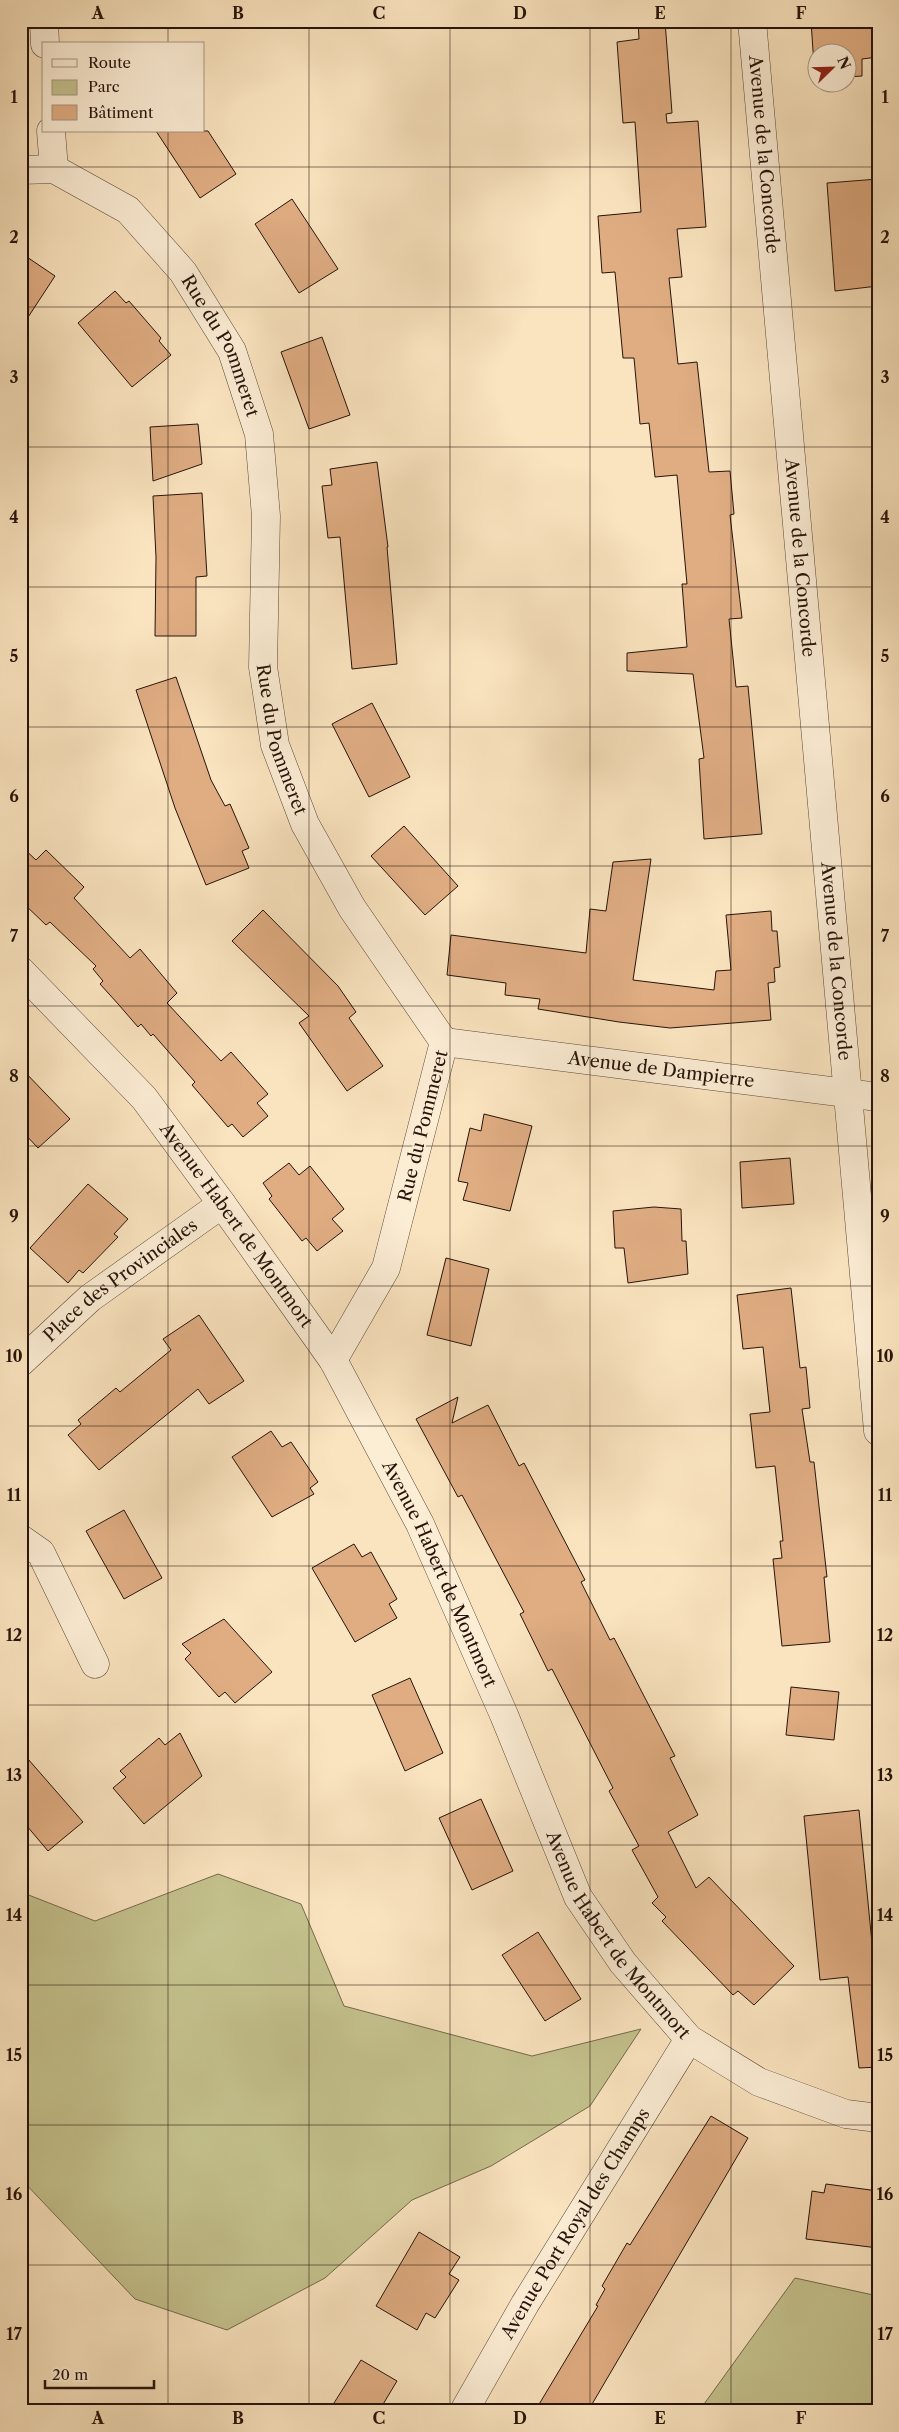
<svg xmlns="http://www.w3.org/2000/svg" width="899" height="2432" font-family="'Libre Caslon Text',serif">
  <style>
    .green { fill: #c4c28e; stroke: #756a4c }
    .building { fill: #e0ad83; stroke: #26130a }
    .lines { fill: none; stroke-linecap: round; stroke-linejoin: round }
    .street-casing { stroke: #5b4737; stroke-width: 29 }
    .street { stroke: #fcedd5; stroke-width: 28 }
    .grid { fill: none; stroke: #26130a; stroke-width: 1; stroke-opacity: 0.55 }
    .labels { text-anchor: middle; stroke-width: 4; stroke-linejoin: round; paint-order: stroke }
    .street-label { font-size: 18px; fill: #26130a; stroke: #fcedd5 }
    .neatline { fill: none; stroke: #26130a; stroke-width: 2 }
    .grid-label { font-size: 16px; text-anchor: middle; font-weight: bold; fill: #26130a }
  </style>
  <rect width="100%" height="100%" fill="#fae4bf"/>
  <filter id="stains"><feTurbulence type="fractalNoise" baseFrequency=".004" numOctaves="4"/><feColorMatrix values="0 0 0 0 .2 0 0 0 0 .09 0 0 0 0 .02 0 0 0 .5 -.17"/></filter>
  <radialGradient id="worn" r=".72"><stop offset=".6" stop-color="#630" stop-opacity="0"/><stop offset="1" stop-color="#630" stop-opacity=".3"/></radialGradient>
  <g class="green">
    <path d="M 218,1874 L 301,1904 L 344,2006 L 532,2056 L 641,2029 L 590,2106 L 491,2166 L 412,2200 L 325,2278 L 227,2330 L 135,2299 L 21,2179 L 21,1892 L 95,1921 Z"/>
    <path d="M 795,2278 L 878,2296 L 878,2411 L 699,2411 Z"/>
  </g>
  <g class="building">
    <path d="M 638,21 L 665,21 L 672,113 L 666,114 L 667,123 L 698,121 L 706,227 L 677,229 L 682,277 L 669,278 L 678,364 L 697,362 L 709,472 L 730,471 L 734,514 L 730,515 L 742,618 L 729,619 L 736,687 L 748,686 L 762,834 L 704,839 L 699,759 L 704,758 L 693,674 L 627,671 L 627,653 L 687,647 L 682,584 L 687,584 L 677,475 L 655,477 L 649,423 L 640,424 L 634,358 L 623,358 L 615,272 L 602,273 L 598,216 L 641,212 L 635,122 L 623,123 L 617,42 L 639,39 Z"/>
    <path d="M 811,21 L 878,21 L 878,57 L 862,59 L 862,76 L 846,77 L 846,52 L 816,52 L 816,80 L 815,80 Z"/>
    <path d="M 156,131 L 208,131 L 236,174 L 200,198 Z"/>
    <path d="M 878,179 L 878,286 L 835,291 L 827,183 Z"/>
    <path d="M 292,199 L 338,269 L 299,293 L 255,224 Z"/>
    <path d="M 21,253 L 55,276 L 21,328 Z"/>
    <path d="M 115,291 L 126,303 L 129,301 L 161,338 L 159,341 L 171,355 L 132,387 L 78,323 Z"/>
    <path d="M 322,337 L 350,415 L 309,429 L 281,352 Z"/>
    <path d="M 198,424 L 202,464 L 153,481 L 150,427 Z"/>
    <path d="M 377,462 L 388,547 L 387,547 L 397,664 L 352,669 L 340,537 L 328,538 L 322,486 L 332,485 L 330,469 Z"/>
    <path d="M 202,493 L 207,576 L 196,577 L 196,636 L 155,636 L 156,557 L 153,496 Z"/>
    <path d="M 176,677 L 211,780 L 225,806 L 230,804 L 249,848 L 242,851 L 249,868 L 206,885 L 175,808 L 136,690 Z"/>
    <path d="M 372,703 L 410,777 L 369,797 L 332,724 Z"/>
    <path d="M 404,826 L 458,886 L 425,915 L 371,856 Z"/>
    <path d="M 21,846 L 36,860 L 46,850 L 84,887 L 74,898 L 130,958 L 140,949 L 177,993 L 167,1003 L 221,1061 L 231,1052 L 268,1094 L 257,1103 L 268,1116 L 243,1137 L 232,1124 L 228,1127 L 192,1085 L 195,1082 L 153,1034 L 151,1036 L 141,1024 L 138,1027 L 119,1005 L 100,984 L 103,981 L 93,969 L 96,966 L 50,922 L 46,925 L 21,901 Z"/>
    <path d="M 651,859 L 633,980 L 714,990 L 716,971 L 731,970 L 726,915 L 771,911 L 772,931 L 777,931 L 780,967 L 774,968 L 775,982 L 768,983 L 771,1020 L 670,1028 L 619,1022 L 538,1009 L 540,999 L 505,995 L 506,983 L 447,975 L 451,935 L 586,953 L 590,909 L 606,911 L 613,862 Z"/>
    <path d="M 263,910 L 338,986 L 356,1012 L 349,1018 L 383,1066 L 347,1091 L 299,1023 L 309,1016 L 232,941 Z"/>
    <path d="M 21,1068 L 70,1119 L 38,1148 L 21,1130 Z"/>
    <path d="M 484,1114 L 532,1126 L 510,1211 L 463,1200 L 468,1183 L 458,1181 L 470,1128 L 481,1131 Z"/>
    <path d="M 790,1158 L 794,1204 L 742,1208 L 740,1162 Z"/>
    <path d="M 289,1163 L 299,1175 L 310,1166 L 344,1209 L 332,1219 L 343,1231 L 317,1251 L 306,1238 L 302,1241 L 269,1199 L 272,1196 L 263,1183 Z"/>
    <path d="M 88,1184 L 128,1219 L 114,1234 L 118,1237 L 83,1273 L 79,1270 L 68,1283 L 30,1248 Z"/>
    <path d="M 654,1207 L 681,1209 L 682,1241 L 686,1241 L 688,1274 L 628,1283 L 624,1248 L 615,1248 L 613,1211 Z"/>
    <path d="M 446,1258 L 489,1269 L 471,1346 L 427,1335 Z"/>
    <path d="M 791,1288 L 800,1368 L 806,1367 L 810,1408 L 802,1409 L 810,1462 L 814,1462 L 827,1577 L 824,1577 L 830,1642 L 782,1646 L 773,1559 L 782,1558 L 780,1541 L 783,1541 L 775,1466 L 756,1468 L 750,1414 L 770,1412 L 763,1347 L 743,1349 L 737,1295 Z"/>
    <path d="M 199,1315 L 244,1381 L 209,1404 L 198,1389 L 99,1470 L 68,1435 L 81,1424 L 78,1420 L 116,1388 L 120,1392 L 171,1350 L 163,1339 Z"/>
    <path d="M 458,1397 L 452,1423 L 488,1405 L 519,1466 L 524,1463 L 585,1580 L 581,1582 L 610,1640 L 614,1638 L 675,1756 L 670,1758 L 698,1815 L 668,1832 L 696,1888 L 709,1877 L 794,1966 L 754,2005 L 738,1991 L 733,1995 L 662,1921 L 666,1917 L 652,1903 L 658,1897 L 632,1850 L 639,1846 L 609,1791 L 613,1788 L 552,1669 L 548,1671 L 520,1614 L 524,1612 L 477,1523 L 462,1495 L 458,1497 L 416,1419 Z"/>
    <path d="M 271,1431 L 282,1447 L 291,1442 L 318,1482 L 310,1488 L 314,1494 L 272,1517 L 232,1457 Z"/>
    <path d="M 124,1510 L 162,1578 L 124,1599 L 86,1531 Z"/>
    <path d="M 354,1544 L 362,1557 L 371,1552 L 397,1599 L 389,1604 L 397,1618 L 355,1642 L 312,1568 Z"/>
    <path d="M 224,1619 L 272,1672 L 235,1703 L 225,1692 L 219,1697 L 185,1659 L 191,1653 L 182,1644 Z"/>
    <path d="M 410,1678 L 443,1753 L 405,1771 L 372,1695 Z"/>
    <path d="M 791,1687 L 839,1692 L 834,1740 L 786,1735 Z"/>
    <path d="M 180,1733 L 202,1776 L 144,1824 L 113,1788 L 126,1777 L 120,1771 L 159,1738 L 165,1745 Z"/>
    <path d="M 21,1751 L 83,1822 L 48,1851 L 21,1819 Z"/>
    <path d="M 481,1799 L 513,1871 L 472,1890 L 439,1818 Z"/>
    <path d="M 859,1810 L 875,1974 L 878,1974 L 878,2067 L 859,2068 L 848,1977 L 820,1980 L 804,1816 Z"/>
    <path d="M 538,1932 L 581,1999 L 545,2021 L 502,1955 Z"/>
    <path d="M 711,2116 L 748,2138 L 615,2365 L 588,2411 L 535,2411 L 598,2306 L 596,2305 L 605,2289 L 602,2286 L 627,2243 L 630,2245 Z"/>
    <path d="M 826,2184 L 878,2191 L 878,2248 L 806,2239 L 812,2191 L 824,2193 Z"/>
    <path d="M 419,2232 L 460,2257 L 449,2274 L 459,2280 L 435,2318 L 426,2313 L 417,2330 L 376,2306 Z"/>
    <path d="M 361,2360 L 397,2381 L 379,2411 L 329,2411 Z"/>
  </g>
  <g class="lines">
    <defs>
      <g id="street">
        <path d="M 44,21 L 45,44"/>
        <path id="s1" d="M 752,21 L 878,1431"/>
        <path d="M 51,131 L 54,169"/>
        <path id="s2" d="M 21,170 L 54,169 L 128,210 L 183,272 L 232,351 L 259,434 L 266,516 L 263,667 L 275,745 L 305,824 L 352,908 L 444,1042 L 386,1268 L 333,1360"/>
        <path id="s3" d="M 21,971 L 144,1098 L 222,1204 L 333,1360 L 420,1524 L 504,1715 L 578,1897 L 623,1963 L 689,2039 L 759,2082 L 846,2114 L 878,2118"/>
        <path id="s4" d="M 444,1042 L 878,1097"/>
        <path id="s5" d="M 21,1362 L 90,1298 L 222,1204"/>
        <path d="M 21,1539 L 41,1553 L 95,1664"/>
        <path id="s6" d="M 464,2411 L 525,2304 L 689,2039"/>
      </g>
    </defs>
    <use href="#street" class="street-casing"/>
    <use href="#street" class="street"/>
  </g>
  <path class="grid" d="M 168,21 L 168,44M 309,21 L 309,2411M 450,21 L 450,2411M 590,21 L 590,2411M 731,21 L 731,2411M 168,131 L 168,2411M 21,167 L 878,167M 21,307 L 878,307M 21,447 L 878,447M 21,587 L 878,587M 21,727 L 878,727M 21,866 L 878,866M 21,1006 L 878,1006M 21,1146 L 878,1146M 21,1286 L 878,1286M 21,1426 L 878,1426M 21,1566 L 878,1566M 21,1705 L 878,1705M 21,1845 L 878,1845M 21,1985 L 878,1985M 21,2125 L 878,2125M 21,2265 L 878,2265"/>
  <g class="labels">
    <g class="street-label">
      <text dy="6" stroke="none"><textPath href="#s1" startOffset="134">Avenue de la Concorde</textPath></text>
      <text dy="6" stroke="none"><textPath href="#s2" startOffset="284">Rue du Pommeret</textPath></text>
      <text dy="6" stroke="none"><textPath href="#s1" startOffset="539">Avenue de la Concorde</textPath></text>
      <text dy="6" stroke="none"><textPath href="#s2" startOffset="689">Rue du Pommeret</textPath></text>
      <text dy="6" stroke="none"><textPath href="#s1" startOffset="944">Avenue de la Concorde</textPath></text>
      <text dy="6" stroke="none"><textPath href="#s4" startOffset="219">Avenue de Dampierre</textPath></text>
      <text transform="translate(423 1126) rotate(-76)" y="6">Rue du Pommeret</text>
      <text dy="6" stroke="none"><textPath href="#s3" startOffset="334">Avenue Habert de Montmort</textPath></text>
      <text dy="6" stroke="none"><textPath href="#s5" startOffset="129">Place des Provinciales</textPath></text>
      <text dy="6" stroke="none"><textPath href="#s3" startOffset="739">Avenue Habert de Montmort</textPath></text>
      <text dy="6" stroke="none"><textPath href="#s3" startOffset="1144">Avenue Habert de Montmort</textPath></text>
      <text dy="6" stroke="none"><textPath href="#s6" startOffset="218">Avenue Port Royal des Champs</textPath></text>
    </g>
  </g>
  <rect width="899" height="2432" fill="none" stroke="#fae4bf" stroke-width="55"/>
  <rect x="42" y="42" width="162" height="90" fill="#fcedd5" stroke="#a69684"/>
  <rect x="52" y="59" width="25" height="8" fill="#fcedd5" stroke="#a69684"/>
  <text x="88" y="68" font-size="15" fill="#26130a">Route</text>
  <rect x="52" y="80" width="25" height="15" fill="#c4c28e" stroke="#a69684"/>
  <text x="88" y="92" font-size="15" fill="#26130a">Parc</text>
  <rect x="52" y="105" width="25" height="15" fill="#e0ad83" stroke="#a69684"/>
  <text x="88" y="118" font-size="15" fill="#26130a">Bâtiment</text>
  <g transform="translate(832 68) rotate(67)"><circle r="24" fill="#fcedd5" stroke="#a69684"/>
  <path d="M0-4L9 19L0 12L-9 19Z" fill="#8f2418"/>
  <text y="-8" font-size="14" font-weight="bold" text-anchor="middle" fill="#26130a">N</text>
  </g>
  <path d="M45 2380v8h109v-8" fill="none" stroke="#26130a" stroke-width="2.5"/>
  <text x="52" y="2380" font-size="15" fill="#26130a" stroke="#fcedd5" stroke-width="4" paint-order="stroke">20 m</text>
  <rect x="28" y="28" width="844" height="2376" class="neatline"/>
  <g class="grid-label">
    <text x="98" y="19">A</text>
    <text x="238" y="19">B</text>
    <text x="379" y="19">C</text>
    <text x="520" y="19">D</text>
    <text x="660" y="19">E</text>
    <text x="801" y="19">F</text>
    <text x="14" y="103">1</text>
    <text x="885" y="103">1</text>
    <text x="14" y="243">2</text>
    <text x="885" y="243">2</text>
    <text x="14" y="383">3</text>
    <text x="885" y="383">3</text>
    <text x="14" y="523">4</text>
    <text x="885" y="523">4</text>
    <text x="14" y="662">5</text>
    <text x="885" y="662">5</text>
    <text x="14" y="802">6</text>
    <text x="885" y="802">6</text>
    <text x="14" y="942">7</text>
    <text x="885" y="942">7</text>
    <text x="14" y="1082">8</text>
    <text x="885" y="1082">8</text>
    <text x="14" y="1222">9</text>
    <text x="885" y="1222">9</text>
    <text x="14" y="1362">10</text>
    <text x="885" y="1362">10</text>
    <text x="14" y="1501">11</text>
    <text x="885" y="1501">11</text>
    <text x="14" y="1641">12</text>
    <text x="885" y="1641">12</text>
    <text x="14" y="1781">13</text>
    <text x="885" y="1781">13</text>
    <text x="14" y="1921">14</text>
    <text x="885" y="1921">14</text>
    <text x="14" y="2061">15</text>
    <text x="885" y="2061">15</text>
    <text x="14" y="2200">16</text>
    <text x="885" y="2200">16</text>
    <text x="14" y="2340">17</text>
    <text x="885" y="2340">17</text>
    <text x="98" y="2424">A</text>
    <text x="238" y="2424">B</text>
    <text x="379" y="2424">C</text>
    <text x="520" y="2424">D</text>
    <text x="660" y="2424">E</text>
    <text x="801" y="2424">F</text>
  </g>
  <rect width="100%" height="100%" filter="url(#stains)"/>
  <rect width="100%" height="100%" fill="url(#worn)"/>
</svg>
